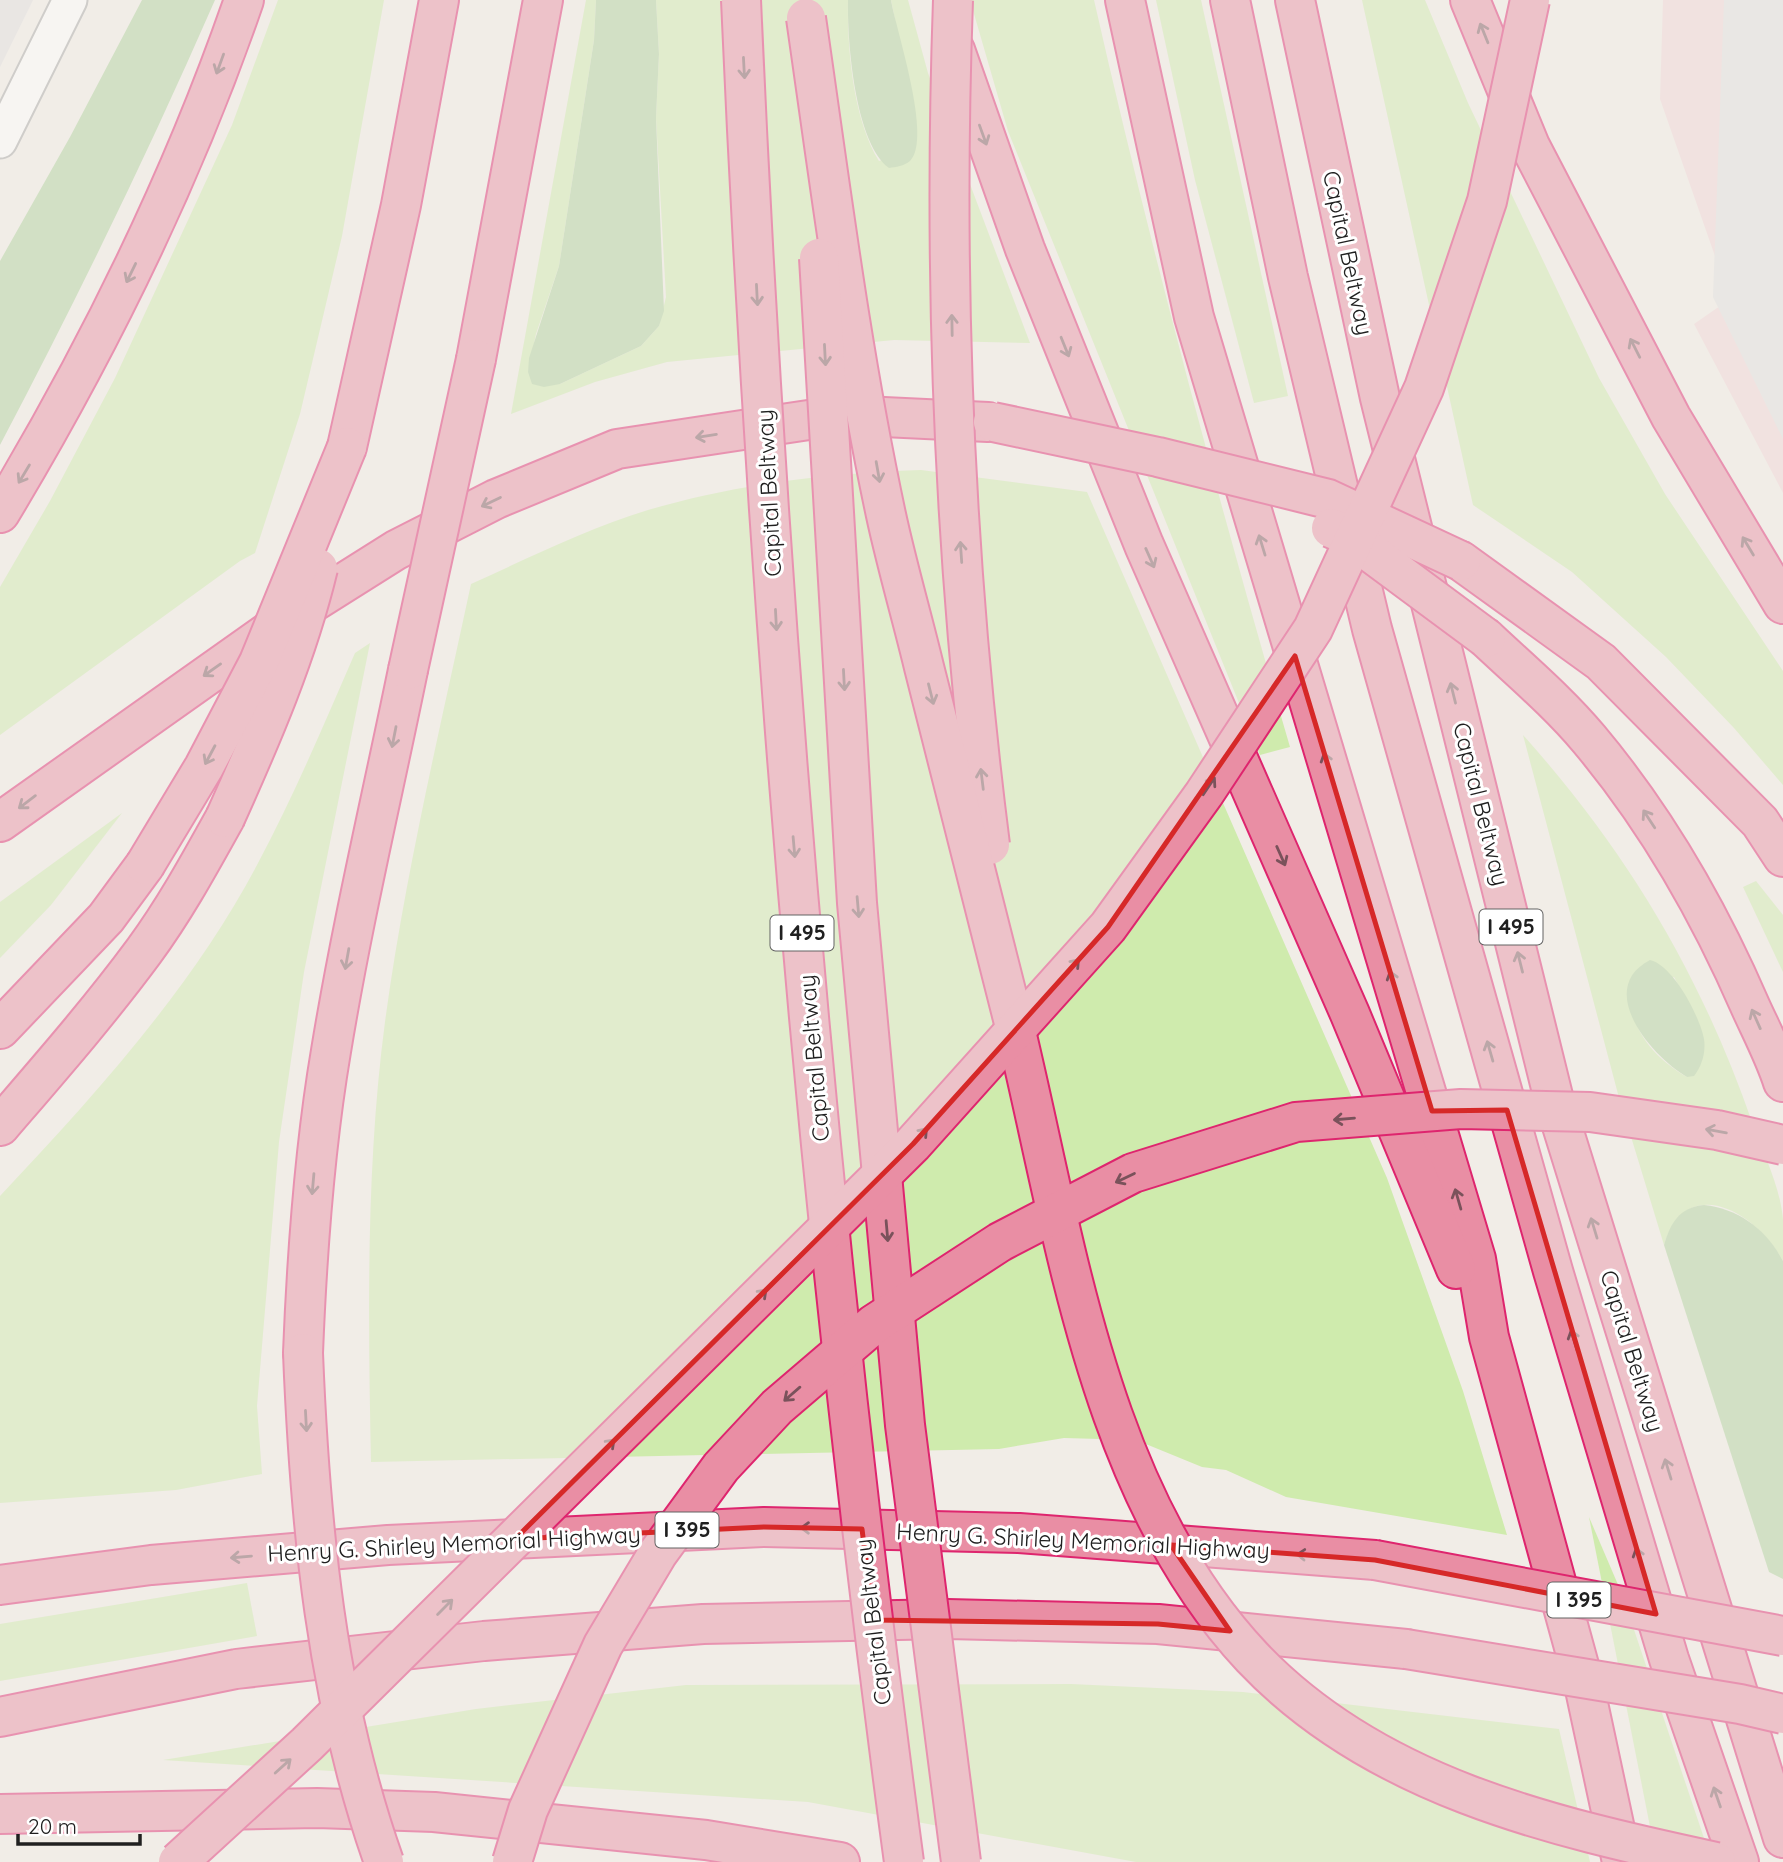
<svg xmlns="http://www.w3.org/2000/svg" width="1783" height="1862" font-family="Quicksand,sans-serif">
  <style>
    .residential { fill: #dfddde }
    .commercial { fill: #f2d6d7 }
    .grass { fill: #cfebad; fill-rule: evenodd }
    .forest { fill: #aed19b }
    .parking { fill: #e0e0e0 }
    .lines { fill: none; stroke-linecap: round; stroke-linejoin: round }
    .street-casing { stroke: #a7a7a7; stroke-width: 37 }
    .highway-casing { stroke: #de256e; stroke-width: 42 }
    .street { stroke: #fff; stroke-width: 33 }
    .highway { stroke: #e98ea4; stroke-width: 38 }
    .highway-bridge-casing { stroke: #de256e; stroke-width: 42; stroke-linecap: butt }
    .highway-bridge { stroke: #e98ea4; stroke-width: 38 }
    .oneway { stroke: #7a525b }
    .marked { fill: none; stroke: #d62828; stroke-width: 5; stroke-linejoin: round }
    .labels { text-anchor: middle; stroke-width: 6; stroke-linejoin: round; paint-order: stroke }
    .shield { fill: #fff; stroke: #636363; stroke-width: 2 }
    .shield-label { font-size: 21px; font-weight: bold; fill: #202020 }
    .street-label { font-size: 23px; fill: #202020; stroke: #fff }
  </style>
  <rect width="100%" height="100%" fill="#f1ede7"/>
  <path class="residential" d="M 0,0 L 33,0 L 0,67 Z"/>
  <path class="commercial" d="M 1663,0 L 1783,0 L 1783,493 L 1694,324 L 1730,299 L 1660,99 Z"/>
  <g class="grass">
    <path d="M 278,0 L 384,0 L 342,236 L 300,414 L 255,553 L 240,561 L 0,735 L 0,587 L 50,501 L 115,378 L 232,125 Z"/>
    <path d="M 586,0 L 596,0 L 594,40 L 559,266 L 536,334 L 528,372 L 560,384 L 641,346 L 659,326 L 666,297 L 656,118 L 659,54 L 656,0 L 848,0 C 847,48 853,119 879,161 L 916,148 L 916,123 L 891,0 L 908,0 L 928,73 L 1030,343 L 894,340 L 667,362 L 595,382 L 511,414 Z"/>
    <path d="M 970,0 L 1094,0 C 1151,251 1218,499 1290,747 L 1260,755 L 1008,131 Z"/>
    <path d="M 1156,0 L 1201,0 L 1288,396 L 1254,403 L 1195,180 Z"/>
    <path d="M 1362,0 L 1425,0 L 1468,103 L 1599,378 L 1665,494 L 1783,671 L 1783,785 L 1734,728 L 1666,657 L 1572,572 L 1473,505 Z"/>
    <path d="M 921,470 L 1087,492 L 1387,1178 L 1463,1391 L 1507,1535 L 1286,1497 L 1226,1470 L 1202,1467 L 1136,1440 L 1064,1438 L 999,1449 L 371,1462 C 368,1318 366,1165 385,1022 C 405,874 440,729 471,584 C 529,558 588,528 648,510 C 737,484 829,473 921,470 Z"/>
    <path d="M 370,643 L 304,972 L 279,1142 L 257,1406 L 262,1474 L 176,1490 L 0,1503 L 0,1196 C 95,1095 192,988 257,865 C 294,796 324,724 355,653 Z"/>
    <path d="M 1523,735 C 1627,851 1701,975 1752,1122 C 1763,1153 1780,1186 1783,1219 C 1783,1232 1783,1247 1783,1261 C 1757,1213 1687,1171 1664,1245 L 1618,1094 ZM 1674,977 L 1698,1022 L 1687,1077 C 1654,1058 1632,1031 1628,993 Z"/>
    <path d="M 122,813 L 51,905 L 0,958 L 0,902 Z"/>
    <path d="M 1756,881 L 1783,915 L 1783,972 L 1743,887 Z"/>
    <path d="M 1589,1517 L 1622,1594 L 1712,1862 L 1657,1862 Z"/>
    <path d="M 247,1583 L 257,1636 L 0,1681 L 0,1624 Z"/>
    <path d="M 1071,1684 L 1243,1692 L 1559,1729 L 1590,1862 L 1136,1862 L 808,1802 L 163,1760 L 476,1709 L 686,1685 Z"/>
  </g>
  <g class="forest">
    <path d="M 142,0 L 215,0 C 149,151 77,299 0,445 L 0,261 L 70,137 Z"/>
    <path d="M 596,0 L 656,0 L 659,54 L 656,118 L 664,311 L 659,326 L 641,346 L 560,384 L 544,387 L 532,384 L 528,372 L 529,358 L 559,266 L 594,40 Z"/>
    <path d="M 848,0 L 891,0 C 896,30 933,139 910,161 C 904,166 896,167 889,168 C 855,143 847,41 848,0 Z"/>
    <path d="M 1650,960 C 1673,965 1700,1017 1704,1039 C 1706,1052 1702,1066 1694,1076 L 1687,1077 C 1652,1057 1594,989 1650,960 Z"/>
    <path d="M 1704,1205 C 1739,1209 1766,1229 1783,1261 L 1783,1579 L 1769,1572 L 1664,1245 C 1670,1224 1679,1207 1704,1205 Z"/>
  </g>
  <path class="parking" d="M 1724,0 L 1783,0 L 1783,439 L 1713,297 Z"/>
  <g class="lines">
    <defs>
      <path id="street" d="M 0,141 L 70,0"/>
      <g id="highway">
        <path d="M 1125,0 L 1194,317 L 1476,1259 L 1489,1337 L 1583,1680 L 1622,1862"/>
        <path d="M 1230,0 L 1288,277 L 1372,629 L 1553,1271 L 1669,1659 L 1739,1862"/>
        <path d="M 1295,0 L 1380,398 L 1554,1100 L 1783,1838"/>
        <path d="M 1470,0 L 1530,146 L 1671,417 L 1783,604"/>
        <path d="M 955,50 L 1025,249 L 1144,545 L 1350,1014 L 1456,1269"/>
        <path d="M 476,359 L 543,0"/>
        <path d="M 347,447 L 401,205 L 439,0"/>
        <path d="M 0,513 C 98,350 182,180 244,0"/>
        <path d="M 1461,561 L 1601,662 L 1760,822 L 1783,857"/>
        <path d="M 1486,638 C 1521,671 1558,702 1589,739 C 1657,820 1709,911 1751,1008 C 1762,1032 1775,1057 1783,1082"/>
        <path d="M 0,822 L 288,618 L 396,550 L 496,499 L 617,449 L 842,415 L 988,422"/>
        <path d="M 0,1029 L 106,918 L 145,865"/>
        <path d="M 0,1126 C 49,1069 99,1012 144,951 C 175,909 200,863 225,818"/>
        <path d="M 303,1353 C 307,1252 314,1151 331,1051 C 352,923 382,797 408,670"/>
        <path d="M 0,1585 L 151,1565 L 388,1545 L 764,1527 L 1019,1533 L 1375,1560"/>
        <path d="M 0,1717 L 236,1669 L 484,1641 L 703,1624 L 948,1619 L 1158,1624 L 1406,1649"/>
        <path d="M 0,1814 L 317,1808 L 434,1812 L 706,1840 L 840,1862"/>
      </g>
    </defs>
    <use href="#street" class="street-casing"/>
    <use href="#highway" class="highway-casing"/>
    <use href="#street" class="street"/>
    <use href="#highway" class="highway"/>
    <defs>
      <g id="highway-bridge">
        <path d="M 741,0 C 768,622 821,1245 904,1862"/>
        <path d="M 953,0 C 943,282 954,564 990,845"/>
        <path d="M 806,18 C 830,184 851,352 886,515 C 897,566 912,617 924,667 C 954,783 983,899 1012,1015 C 1065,1230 1095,1490 1252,1657 C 1374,1786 1549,1826 1716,1862"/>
        <path d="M 819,258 L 857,903 L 905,1425 L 961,1862"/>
        <path d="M 993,422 L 1158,457 L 1328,499 L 1461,561"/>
        <path d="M 1331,528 L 1347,535 L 1486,638"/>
        <path d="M 408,670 L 476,359"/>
        <path d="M 225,818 C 262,736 297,655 318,568"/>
        <path d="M 145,865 L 204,767 L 259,662 L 347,447"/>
        <path d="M 303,1353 C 310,1526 326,1698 384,1862"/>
        <path d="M 1375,1560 L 1783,1636"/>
        <path d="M 1406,1649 L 1740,1704 L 1783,1714"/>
        <path d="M 178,1862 L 307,1744 L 913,1144 L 1108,927 L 1204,794 L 1313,629 L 1424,388 L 1487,201 L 1530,0"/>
        <path d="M 512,1862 L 528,1810 L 603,1645 L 658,1553 L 721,1467 L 777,1407 L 874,1324 L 1000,1242 L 1133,1173 L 1296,1122 L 1461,1109 L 1590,1112 L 1717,1130 L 1783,1145"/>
      </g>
    </defs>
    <use href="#highway-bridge" class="highway-bridge-casing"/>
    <use href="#highway-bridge" class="highway-bridge"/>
  </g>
  <defs><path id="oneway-shaft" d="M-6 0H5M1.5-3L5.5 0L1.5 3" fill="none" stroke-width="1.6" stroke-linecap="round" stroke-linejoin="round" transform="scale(1.75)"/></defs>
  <g class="oneway">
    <use href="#oneway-shaft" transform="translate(1484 33) rotate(-112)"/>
    <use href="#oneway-shaft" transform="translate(220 64) rotate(110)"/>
    <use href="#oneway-shaft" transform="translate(744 68) rotate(87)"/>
    <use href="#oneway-shaft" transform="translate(983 135) rotate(70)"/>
    <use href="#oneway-shaft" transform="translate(131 273) rotate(116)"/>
    <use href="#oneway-shaft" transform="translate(757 295) rotate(87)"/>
    <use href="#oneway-shaft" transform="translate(952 325) rotate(-91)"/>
    <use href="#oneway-shaft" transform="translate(1065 347) rotate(68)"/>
    <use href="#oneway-shaft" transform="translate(1635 348) rotate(-117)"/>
    <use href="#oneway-shaft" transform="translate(825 355) rotate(87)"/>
    <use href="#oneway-shaft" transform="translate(706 436) rotate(171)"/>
    <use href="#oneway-shaft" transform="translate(878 472) rotate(80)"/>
    <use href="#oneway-shaft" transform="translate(24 474) rotate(121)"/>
    <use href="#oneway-shaft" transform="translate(491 502) rotate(154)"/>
    <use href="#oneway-shaft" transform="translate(1262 545) rotate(-107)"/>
    <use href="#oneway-shaft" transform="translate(1748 546) rotate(-121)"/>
    <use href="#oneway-shaft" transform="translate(961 552) rotate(-94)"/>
    <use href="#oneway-shaft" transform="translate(1150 558) rotate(66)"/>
    <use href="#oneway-shaft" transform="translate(776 620) rotate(87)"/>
    <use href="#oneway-shaft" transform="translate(212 670) rotate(145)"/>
    <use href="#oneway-shaft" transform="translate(844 680) rotate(87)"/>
    <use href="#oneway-shaft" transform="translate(1453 693) rotate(-104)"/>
    <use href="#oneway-shaft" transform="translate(931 694) rotate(76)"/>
    <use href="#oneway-shaft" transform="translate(394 737) rotate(101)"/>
    <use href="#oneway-shaft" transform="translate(210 755) rotate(118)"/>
    <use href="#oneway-shaft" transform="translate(1327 763) rotate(-107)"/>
    <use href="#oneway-shaft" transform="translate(982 779) rotate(-97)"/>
    <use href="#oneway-shaft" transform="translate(1209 786) rotate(-56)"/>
    <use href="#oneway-shaft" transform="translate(27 802) rotate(143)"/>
    <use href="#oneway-shaft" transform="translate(1649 819) rotate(-123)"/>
    <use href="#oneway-shaft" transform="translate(794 847) rotate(85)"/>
    <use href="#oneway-shaft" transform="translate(1281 856) rotate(66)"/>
    <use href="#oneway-shaft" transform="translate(858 907) rotate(85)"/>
    <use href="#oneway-shaft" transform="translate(347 959) rotate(100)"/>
    <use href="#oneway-shaft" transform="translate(1520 962) rotate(-104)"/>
    <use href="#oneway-shaft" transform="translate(1072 967) rotate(-48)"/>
    <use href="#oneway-shaft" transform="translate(1393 981) rotate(-107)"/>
    <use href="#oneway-shaft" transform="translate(1756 1019) rotate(-114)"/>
    <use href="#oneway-shaft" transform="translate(1490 1051) rotate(-106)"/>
    <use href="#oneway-shaft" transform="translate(1344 1119) rotate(175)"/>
    <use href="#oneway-shaft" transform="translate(1716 1131) rotate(-170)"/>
    <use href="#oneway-shaft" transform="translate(920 1136) rotate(-48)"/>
    <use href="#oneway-shaft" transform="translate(1125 1178) rotate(154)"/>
    <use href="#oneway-shaft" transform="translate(313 1184) rotate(95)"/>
    <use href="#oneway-shaft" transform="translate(1458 1199) rotate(-106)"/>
    <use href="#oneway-shaft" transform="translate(1594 1228) rotate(-107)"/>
    <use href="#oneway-shaft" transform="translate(887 1231) rotate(85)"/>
    <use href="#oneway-shaft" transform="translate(759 1297) rotate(-45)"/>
    <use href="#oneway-shaft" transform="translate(1574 1340) rotate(-107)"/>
    <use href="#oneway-shaft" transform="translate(792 1394) rotate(139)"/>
    <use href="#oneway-shaft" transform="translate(306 1421) rotate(87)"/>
    <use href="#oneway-shaft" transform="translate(607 1447) rotate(-45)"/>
    <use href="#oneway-shaft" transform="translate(1668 1469) rotate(-107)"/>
    <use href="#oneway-shaft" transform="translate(811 1528) rotate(-179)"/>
    <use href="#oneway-shaft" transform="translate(1307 1555) rotate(-176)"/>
    <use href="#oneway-shaft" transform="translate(241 1557) rotate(175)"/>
    <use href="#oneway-shaft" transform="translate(1639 1558) rotate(-107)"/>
    <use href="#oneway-shaft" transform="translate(445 1607) rotate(-45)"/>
    <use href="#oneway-shaft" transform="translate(283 1766) rotate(-42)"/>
    <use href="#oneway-shaft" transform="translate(1717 1797) rotate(-109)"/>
  </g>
  <path d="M0 0H1783V1862H0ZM 1295,656 L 1432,1111 L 1507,1110 L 1656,1614 L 1375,1560 L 1171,1545 L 1230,1631 L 1158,1624 L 873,1620 L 862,1529 L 764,1527 L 515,1539 L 913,1144 L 1108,927 Z" fill="#f1ede7" fill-opacity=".55" fill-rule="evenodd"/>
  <path class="marked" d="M 1295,656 L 1432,1111 L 1507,1110 L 1656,1614 L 1375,1560 L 1171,1545 L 1230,1631 L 1158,1624 L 873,1620 L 862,1529 L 764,1527 L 515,1539 L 913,1144 L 1108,927 Z"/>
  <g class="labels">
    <g class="shield">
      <rect x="1479.5" y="909.5" width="63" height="35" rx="5"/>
      <rect x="770.5" y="915.5" width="63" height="35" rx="5"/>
      <rect x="655.5" y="1512.5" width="63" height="35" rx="5"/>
      <rect x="1547.5" y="1582.5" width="63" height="35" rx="5"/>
    </g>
    <g class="shield-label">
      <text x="1511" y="934">I 495</text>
      <text x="802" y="940">I 495</text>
      <text x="687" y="1537">I 395</text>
      <text x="1579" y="1607">I 395</text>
    </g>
    <g class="street-label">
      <text transform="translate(1348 253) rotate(78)" y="8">Capital Beltway</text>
      <text transform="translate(769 493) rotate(-93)" y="8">Capital Beltway</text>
      <text transform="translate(1481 804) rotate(76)" y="8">Capital Beltway</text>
      <text transform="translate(814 1058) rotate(-95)" y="8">Capital Beltway</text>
      <text transform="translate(1632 1351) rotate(73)" y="8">Capital Beltway</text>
      <text transform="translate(1083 1541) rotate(3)" y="8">Henry G. Shirley Memorial Highway</text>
      <text transform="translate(454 1544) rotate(-3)" y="8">Henry G. Shirley Memorial Highway</text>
      <text transform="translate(873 1622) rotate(-97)" y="8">Capital Beltway</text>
    </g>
  </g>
  <path d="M18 1834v10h122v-10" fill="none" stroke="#202020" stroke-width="3.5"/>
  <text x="28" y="1834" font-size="21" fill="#202020" stroke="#ffffff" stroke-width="5" paint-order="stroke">20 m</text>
</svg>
